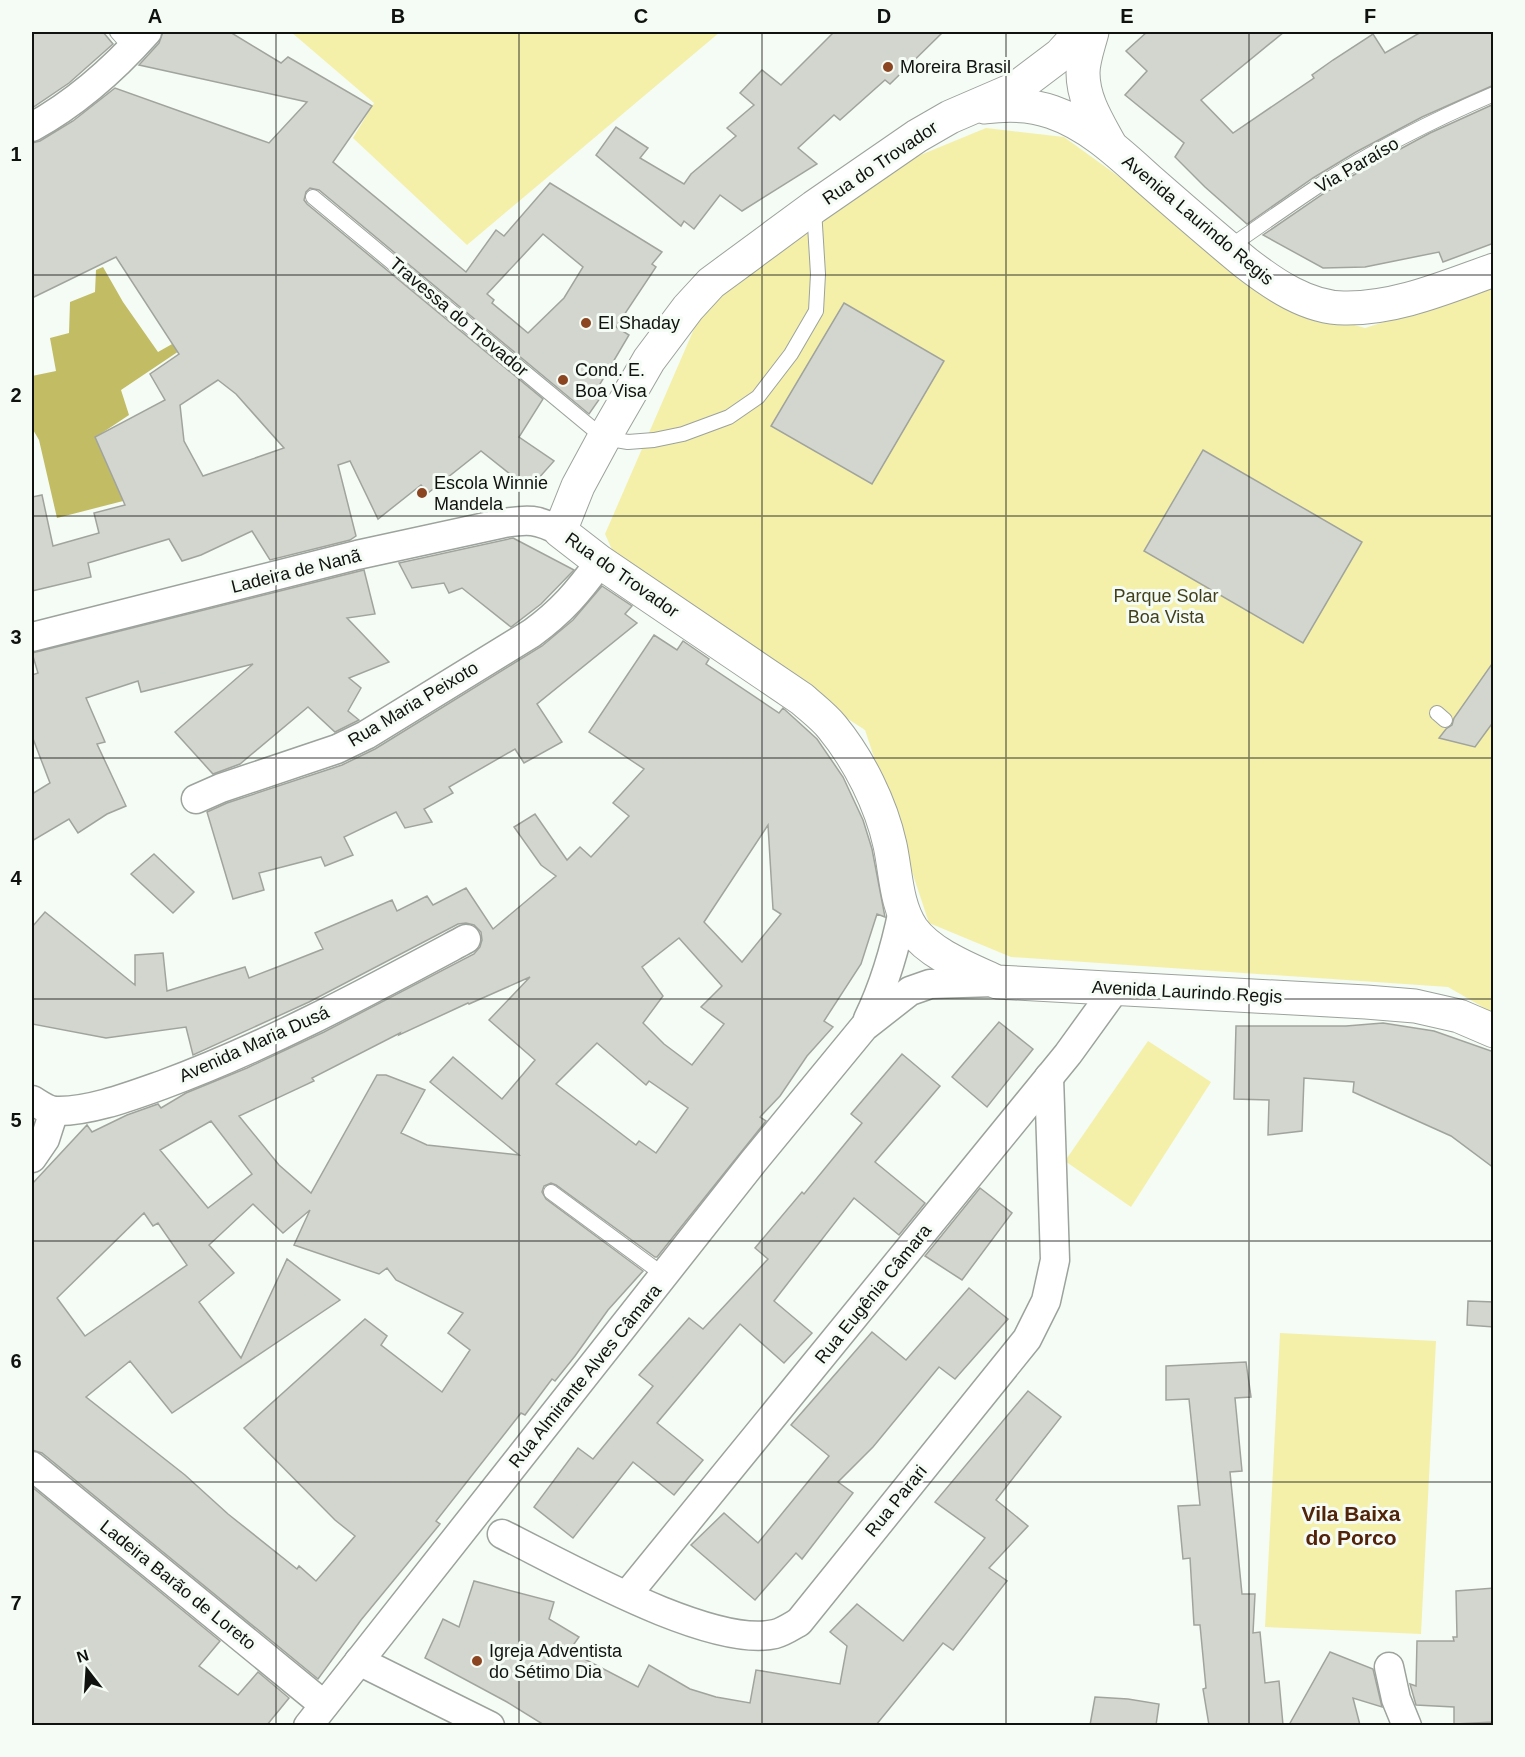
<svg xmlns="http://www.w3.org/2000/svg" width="1525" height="1757" font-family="Helvetica,sans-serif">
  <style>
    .green { fill: #f4f0a9 }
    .forest { fill: #c2bc65 }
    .building { fill: #d3d6ce; stroke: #a1a49d; stroke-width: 1.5; fill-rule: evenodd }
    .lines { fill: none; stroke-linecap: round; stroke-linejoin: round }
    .service-casing { stroke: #9ca29c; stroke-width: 16 }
    .minor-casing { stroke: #9ca29c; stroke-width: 31 }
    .tertiary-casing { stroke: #9ca29c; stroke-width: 35 }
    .service { stroke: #fff; stroke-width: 14 }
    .minor { stroke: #fff; stroke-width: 28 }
    .tertiary { stroke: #fff; stroke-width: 33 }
    .grid { fill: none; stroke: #101210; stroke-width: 1.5; stroke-opacity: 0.55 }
    .poi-dot { fill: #8c4521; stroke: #f5fcf5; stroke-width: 2 }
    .labels { text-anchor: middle; stroke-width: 6; stroke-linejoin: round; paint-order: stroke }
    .poi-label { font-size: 18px; fill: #101210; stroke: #f5fcf5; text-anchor: start }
    .street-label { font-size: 18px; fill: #101210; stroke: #f5fcf5 }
    .park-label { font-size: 18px; fill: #423f1a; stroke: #f5fcf5 }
    .quarter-label { font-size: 21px; font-weight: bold; fill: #532309; stroke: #f5fcf5 }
    .neatline { fill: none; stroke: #101210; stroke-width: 2 }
    .grid-label { font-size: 20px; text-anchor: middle; font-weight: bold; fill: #101210 }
  </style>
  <rect width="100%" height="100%" fill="#f5fcf5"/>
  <g class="green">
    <path d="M 291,32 L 720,32 L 467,245 L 353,138 L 374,103 Z"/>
    <path d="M 986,128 L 1064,137 L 1305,311 L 1365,328 L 1493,288 L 1493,1013 L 1448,987 L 1011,957 L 929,923 L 865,730 L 622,572 L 605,534 L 704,306 L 901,163 Z"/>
    <path d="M 1148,1041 L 1211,1082 L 1131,1207 L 1065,1161 Z"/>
    <path d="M 1280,1333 L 1436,1341 L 1421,1634 L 1265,1627 Z"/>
  </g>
  <path class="forest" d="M 103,267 L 123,302 L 158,352 L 181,339 L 185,347 L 121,390 L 129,415 L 96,437 L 127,500 L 57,518 L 39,440 L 32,428 L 32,376 L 56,371 L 50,338 L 69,333 L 70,302 L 95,292 L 96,270 Z"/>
  <g class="building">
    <path d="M 32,32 L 103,32 L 113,44 L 69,83 L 32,108 Z"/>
    <path d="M 163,32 L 230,32 L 281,63 L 288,57 L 372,106 L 333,162 L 466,272 L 496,230 L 504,236 L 550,183 L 662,252 L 652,264 L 656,267 L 616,327 L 629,335 L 597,389 L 603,394 L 589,414 L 319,190 L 310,188 L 306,192 L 304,200 L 307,204 L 543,399 L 519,437 L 554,461 L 529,489 L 481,451 L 428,493 L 421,485 L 378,519 L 350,461 L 338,465 L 356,536 L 350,540 L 270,560 L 252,531 L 201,555 L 182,561 L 169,539 L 88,563 L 91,577 L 32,591 L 32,497 L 42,495 L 53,546 L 99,533 L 94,513 L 125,505 L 95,437 L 165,400 L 150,374 L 179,354 L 116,257 L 32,298 L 32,143 L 40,141 L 73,121 L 115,88 L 269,143 L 307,102 L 139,65 L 159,43 ZM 543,234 L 583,267 L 564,298 L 528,333 L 492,303 L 494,300 L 487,294 ZM 218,380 L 236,394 L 284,448 L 203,476 L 184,441 L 180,405 Z"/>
    <path d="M 834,32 L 943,32 L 890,84 L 885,80 L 840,120 L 834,115 L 798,148 L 817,164 L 742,211 L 720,195 L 694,229 L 684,221 L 681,226 L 596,155 L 616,127 L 648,148 L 640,158 L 684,184 L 691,174 L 736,136 L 727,128 L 754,105 L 740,93 L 762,70 L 781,85 Z"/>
    <path d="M 1147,32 L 1284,32 L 1201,100 L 1233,133 L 1314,78 L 1312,75 L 1333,60 L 1373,34 L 1385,53 L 1421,32 L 1494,32 L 1494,85 L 1422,117 L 1356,152 L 1313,178 L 1247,224 L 1205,187 L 1175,157 L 1184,143 L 1125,95 L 1147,71 L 1126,51 Z"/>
    <path d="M 1494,104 L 1494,243 L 1443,262 L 1439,252 L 1365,267 L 1323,268 L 1263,235 L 1323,194 L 1365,168 L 1430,133 Z"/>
    <path d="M 844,303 L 944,361 L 872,484 L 771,426 Z"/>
    <path d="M 1203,450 L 1362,542 L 1303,643 L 1144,551 Z"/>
    <path d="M 513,538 L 574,570 L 541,604 L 511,627 L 462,588 L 449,593 L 444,583 L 412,588 L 399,563 Z"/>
    <path d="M 364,570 L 375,614 L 347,618 L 389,662 L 349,678 L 361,688 L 348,711 L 359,720 L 335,732 L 308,707 L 240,764 L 213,774 L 175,732 L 253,664 L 141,692 L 138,681 L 86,698 L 105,742 L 97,744 L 126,806 L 107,814 L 78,833 L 69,819 L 32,841 L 32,794 L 50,783 L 32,736 L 32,675 L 38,673 L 32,653 Z"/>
    <path d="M 602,586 L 632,606 L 625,614 L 637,623 L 537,704 L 562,742 L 524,763 L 515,749 L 449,787 L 453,793 L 424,809 L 432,822 L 405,828 L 396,812 L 344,837 L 353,855 L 325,866 L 321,857 L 259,873 L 264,890 L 233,899 L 207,812 L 227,803 L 342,765 L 375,749 L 542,646 L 573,620 Z"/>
    <path d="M 654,635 L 677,650 L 683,641 L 709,659 L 706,664 L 779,713 L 783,708 L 817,739 L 843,777 L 863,820 L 872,849 L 885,917 L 877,914 L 861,964 L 824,1021 L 833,1027 L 807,1056 L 780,1096 L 760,1117 L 766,1121 L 657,1257 L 655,1257 L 556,1185 L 551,1183 L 544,1186 L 542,1192 L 546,1199 L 643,1271 L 608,1310 L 575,1356 L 555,1381 L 552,1379 L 525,1415 L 521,1413 L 436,1521 L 440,1524 L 361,1620 L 318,1679 L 42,1453 L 32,1450 L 32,1184 L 87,1125 L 92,1132 L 127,1115 L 158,1104 L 161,1108 L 186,1093 L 247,1068 L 324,1032 L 474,954 L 480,947 L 482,940 L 481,932 L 474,925 L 466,923 L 458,924 L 309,1002 L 193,1055 L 186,1027 L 106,1038 L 32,1024 L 32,927 L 45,912 L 135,985 L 135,955 L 163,953 L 167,991 L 245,967 L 249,978 L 280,966 L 323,949 L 315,933 L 392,900 L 397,911 L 427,896 L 433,905 L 466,888 L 493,929 L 556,876 L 541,865 L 514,827 L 535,814 L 567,860 L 580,847 L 591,857 L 629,816 L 613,803 L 644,769 L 589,732 ZM 768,825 L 773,909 L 781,914 L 742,962 L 704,922 ZM 679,938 L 722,986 L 701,1007 L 724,1024 L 692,1065 L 664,1044 L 643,1023 L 663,996 L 642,967 ZM 530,977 L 489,1020 L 535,1060 L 502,1099 L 453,1057 L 430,1082 L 519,1155 L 427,1145 L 401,1133 L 425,1090 L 386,1075 L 377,1075 L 311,1193 L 279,1165 L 239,1116 L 314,1081 L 312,1078 L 400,1033 L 399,1035 L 468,1003 L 469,1004 ZM 597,1043 L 646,1085 L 649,1081 L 688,1108 L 656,1153 L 639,1141 L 636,1145 L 556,1084 ZM 211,1121 L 252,1174 L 208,1208 L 160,1150 ZM 253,1204 L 283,1233 L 310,1210 L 294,1245 L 379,1274 L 387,1268 L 396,1280 L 463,1313 L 448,1333 L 470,1350 L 442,1392 L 381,1345 L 387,1336 L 365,1319 L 244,1428 L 335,1520 L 355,1536 L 316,1581 L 299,1566 L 297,1569 L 228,1514 L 185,1475 L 86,1397 L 130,1361 L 172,1413 L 340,1300 L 287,1259 L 241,1358 L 199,1302 L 234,1273 L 209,1245 ZM 144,1213 L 153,1226 L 158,1223 L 187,1265 L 85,1336 L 57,1298 Z"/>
    <path d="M 1494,661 L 1494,721 L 1475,747 L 1439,738 L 1446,729 L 1452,725 L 1454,718 Z"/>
    <path d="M 154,854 L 194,892 L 173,913 L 131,874 Z"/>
    <path d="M 999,1022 L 1033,1049 L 987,1107 L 952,1077 Z"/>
    <path d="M 1383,1023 L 1434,1031 L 1494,1052 L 1494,1168 L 1451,1136 L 1353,1092 L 1354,1082 L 1304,1078 L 1302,1131 L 1268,1135 L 1269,1100 L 1234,1099 L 1236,1026 L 1346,1026 Z"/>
    <path d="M 902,1054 L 940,1086 L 875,1162 L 925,1203 L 899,1235 L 854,1198 L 774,1301 L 812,1333 L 784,1363 L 740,1324 L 657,1423 L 703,1460 L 674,1495 L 633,1462 L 573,1538 L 534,1507 L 578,1448 L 593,1459 L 653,1386 L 639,1375 L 689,1318 L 703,1329 L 768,1259 L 755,1248 L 802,1192 L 804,1194 L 862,1123 L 851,1114 Z"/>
    <path d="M 980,1188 L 1012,1213 L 962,1280 L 925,1256 Z"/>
    <path d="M 969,1288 L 1008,1319 L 955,1379 L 939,1367 L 873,1447 L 838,1482 L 853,1493 L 802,1559 L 796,1553 L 755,1600 L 691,1545 L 724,1513 L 758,1543 L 829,1456 L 791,1425 L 872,1332 L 906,1360 Z"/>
    <path d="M 1468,1301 L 1494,1302 L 1494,1327 L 1467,1325 Z"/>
    <path d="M 1246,1362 L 1251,1397 L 1235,1398 L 1242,1471 L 1230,1472 L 1242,1594 L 1255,1594 L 1253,1633 L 1260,1632 L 1265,1683 L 1279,1681 L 1283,1725 L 1209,1725 L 1203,1689 L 1206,1688 L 1200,1625 L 1194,1625 L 1190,1558 L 1183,1559 L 1178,1506 L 1200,1505 L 1189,1399 L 1166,1400 L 1166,1366 Z"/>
    <path d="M 1028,1391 L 1061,1417 L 996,1500 L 1028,1526 L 989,1568 L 1007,1581 L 953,1650 L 943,1643 L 876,1725 L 544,1725 L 507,1702 L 425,1658 L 443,1619 L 459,1627 L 474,1581 L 554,1602 L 549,1619 L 579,1637 L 569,1651 L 638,1687 L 649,1665 L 690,1689 L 716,1697 L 750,1703 L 756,1670 L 840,1684 L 847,1646 L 830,1632 L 857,1604 L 903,1641 L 985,1538 L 935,1502 Z"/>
    <path d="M 32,1487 L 220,1641 L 199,1666 L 238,1695 L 258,1672 L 289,1698 L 267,1725 L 32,1725 Z"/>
    <path d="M 1494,1588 L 1494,1722 L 1454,1724 L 1454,1707 L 1416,1705 L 1410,1684 L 1416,1686 L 1417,1641 L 1454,1641 L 1453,1637 L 1457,1637 L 1456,1591 Z"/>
    <path d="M 1330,1652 L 1373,1669 L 1382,1707 L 1353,1698 L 1360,1725 L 1289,1725 Z"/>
    <path d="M 1095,1697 L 1128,1699 L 1159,1704 L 1156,1725 L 1090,1725 Z"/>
  </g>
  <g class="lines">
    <defs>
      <g id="service">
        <path d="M 117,32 L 132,49"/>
        <path d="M 313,197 L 604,438 L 628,442 L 654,440 L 683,434 L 729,417 L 758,397 L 791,354 L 816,311 L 818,274 L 814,209"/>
        <path d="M 1228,248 C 1258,227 1288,206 1318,186 C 1374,150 1433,120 1494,94"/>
        <path d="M 1437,713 L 1445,720"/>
        <path d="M 551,1192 L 665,1276"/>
      </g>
      <g id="minor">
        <path d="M 32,127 C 76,103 114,69 147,32"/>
        <path d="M 32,637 L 357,555 L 504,523 C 528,519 537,519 560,531"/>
        <path d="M 196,799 L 221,788 L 337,749 L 366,735 L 532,633 C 562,611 578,592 600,562"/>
        <path d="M 868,1019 C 885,984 895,949 903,910"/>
        <path d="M 32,1100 C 39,1104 48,1111 56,1111 C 89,1112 131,1096 162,1085 C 268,1046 367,992 466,939"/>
        <path d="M 32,1158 L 45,1139 L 54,1111"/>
        <path d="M 32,1466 L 324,1705"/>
        <path d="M 502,1534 C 563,1564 711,1649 775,1634 C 783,1632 792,1626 799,1622 L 1027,1339 L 1046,1301 L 1055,1260 L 1049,1077"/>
        <path d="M 627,1595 L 1068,1054 L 1115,989"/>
        <path d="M 359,1661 L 490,1726"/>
        <path d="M 1389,1667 L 1396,1699 L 1407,1726"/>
        <path d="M 308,1726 L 753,1162 L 864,1027 L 910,991 L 930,984 L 995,982"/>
      </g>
      <g id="tertiary">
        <path d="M 1081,32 L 1060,55 L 1015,89 L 950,117 L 917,136 L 814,207 L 711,283 L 688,308 L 649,360 L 604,438 L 578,486 L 560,531 L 600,562 L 802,699 C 812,708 824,717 832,727 C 859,760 881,804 890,845 C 896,873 896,905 912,929 C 931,955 969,969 997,982 L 1366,1002 L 1415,1006 L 1459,1016 L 1494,1031"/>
        <path d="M 1092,32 C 1089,44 1083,60 1083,73 C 1083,99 1097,121 1109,143"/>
        <path d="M 985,107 C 1008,104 1030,104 1052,112 C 1090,125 1120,154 1149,180 C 1181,208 1213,236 1246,263 C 1273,284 1308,308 1344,308 C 1396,309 1446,287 1494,270"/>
      </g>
    </defs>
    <use href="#service" class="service-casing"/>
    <use href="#minor" class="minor-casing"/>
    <use href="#tertiary" class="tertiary-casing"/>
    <use href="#service" class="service"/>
    <use href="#minor" class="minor"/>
    <use href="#tertiary" class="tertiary"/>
  </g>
  <path class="grid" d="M 276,32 L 276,1726M 519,32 L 519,1726M 762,32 L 762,1726M 1006,32 L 1006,1726M 1249,32 L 1249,1726M 32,275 L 1494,275M 32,516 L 1494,516M 32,758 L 1494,758M 32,999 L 1494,999M 32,1241 L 1494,1241M 32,1482 L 1494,1482"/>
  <g class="poi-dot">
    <circle cx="888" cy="67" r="6"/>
    <circle cx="586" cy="323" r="6"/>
    <circle cx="563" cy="380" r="6"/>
    <circle cx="422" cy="493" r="6"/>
    <circle cx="477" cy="1661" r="6"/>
  </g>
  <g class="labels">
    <g class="poi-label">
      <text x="900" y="73">Moreira Brasil</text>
      <text x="598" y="329">El Shaday</text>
      <text x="575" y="376">Cond. E.<tspan x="575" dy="21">Boa Visa</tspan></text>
      <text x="434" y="489">Escola Winnie<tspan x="434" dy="21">Mandela</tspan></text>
      <text x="489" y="1657">Igreja Adventista<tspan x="489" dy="21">do Sétimo Dia</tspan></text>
    </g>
    <g class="street-label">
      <text transform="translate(880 163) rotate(-34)" y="6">Rua do Trovador</text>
      <text transform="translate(1357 165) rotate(-30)" y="6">Via Paraíso</text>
      <text transform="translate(1198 220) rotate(40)" y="6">Avenida Laurindo Regis</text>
      <text transform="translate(459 317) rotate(40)" y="6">Travessa do Trovador</text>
      <text transform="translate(296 571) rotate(-14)" y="6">Ladeira de Nanã</text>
      <text transform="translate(622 575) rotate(35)" y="6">Rua do Trovador</text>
      <text transform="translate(413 704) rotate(-31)" y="6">Rua Maria Peixoto</text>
      <text transform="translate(1187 992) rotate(3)" y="6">Avenida Laurindo Regis</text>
      <text transform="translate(254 1044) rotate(-24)" y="6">Avenida Maria Dusá</text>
      <text transform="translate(873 1294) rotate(-51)" y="6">Rua Eugênia Câmara</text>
      <text transform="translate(585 1376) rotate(-51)" y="6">Rua Almirante Alves Câmara</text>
      <text transform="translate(896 1501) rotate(-51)" y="6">Rua Parari</text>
      <text transform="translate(178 1585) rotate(39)" y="6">Ladeira Barão de Loreto</text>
    </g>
    <g class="park-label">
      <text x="1166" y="602">Parque Solar<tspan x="1166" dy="21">Boa Vista</tspan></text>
    </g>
    <g class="quarter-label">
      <text x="1351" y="1521">Vila Baixa<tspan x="1351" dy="24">do Porco</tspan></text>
    </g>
  </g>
  <rect width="1525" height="1757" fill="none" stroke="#f5fcf5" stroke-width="66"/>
  <g transform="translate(87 1670) rotate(343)" stroke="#f5fcf5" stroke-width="4.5" paint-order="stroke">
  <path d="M0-4.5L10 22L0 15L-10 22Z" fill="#101210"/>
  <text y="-9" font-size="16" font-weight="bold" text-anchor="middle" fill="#101210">N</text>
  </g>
  <rect x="33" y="33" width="1459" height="1691" class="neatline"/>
  <g class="grid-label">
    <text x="155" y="23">A</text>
    <text x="398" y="23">B</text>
    <text x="641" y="23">C</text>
    <text x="884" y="23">D</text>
    <text x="1127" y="23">E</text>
    <text x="1370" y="23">F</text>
    <text x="16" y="161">1</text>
    <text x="16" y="402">2</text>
    <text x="16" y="644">3</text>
    <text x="16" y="885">4</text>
    <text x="16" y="1127">5</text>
    <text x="16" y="1368">6</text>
    <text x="16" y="1610">7</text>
  </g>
</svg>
